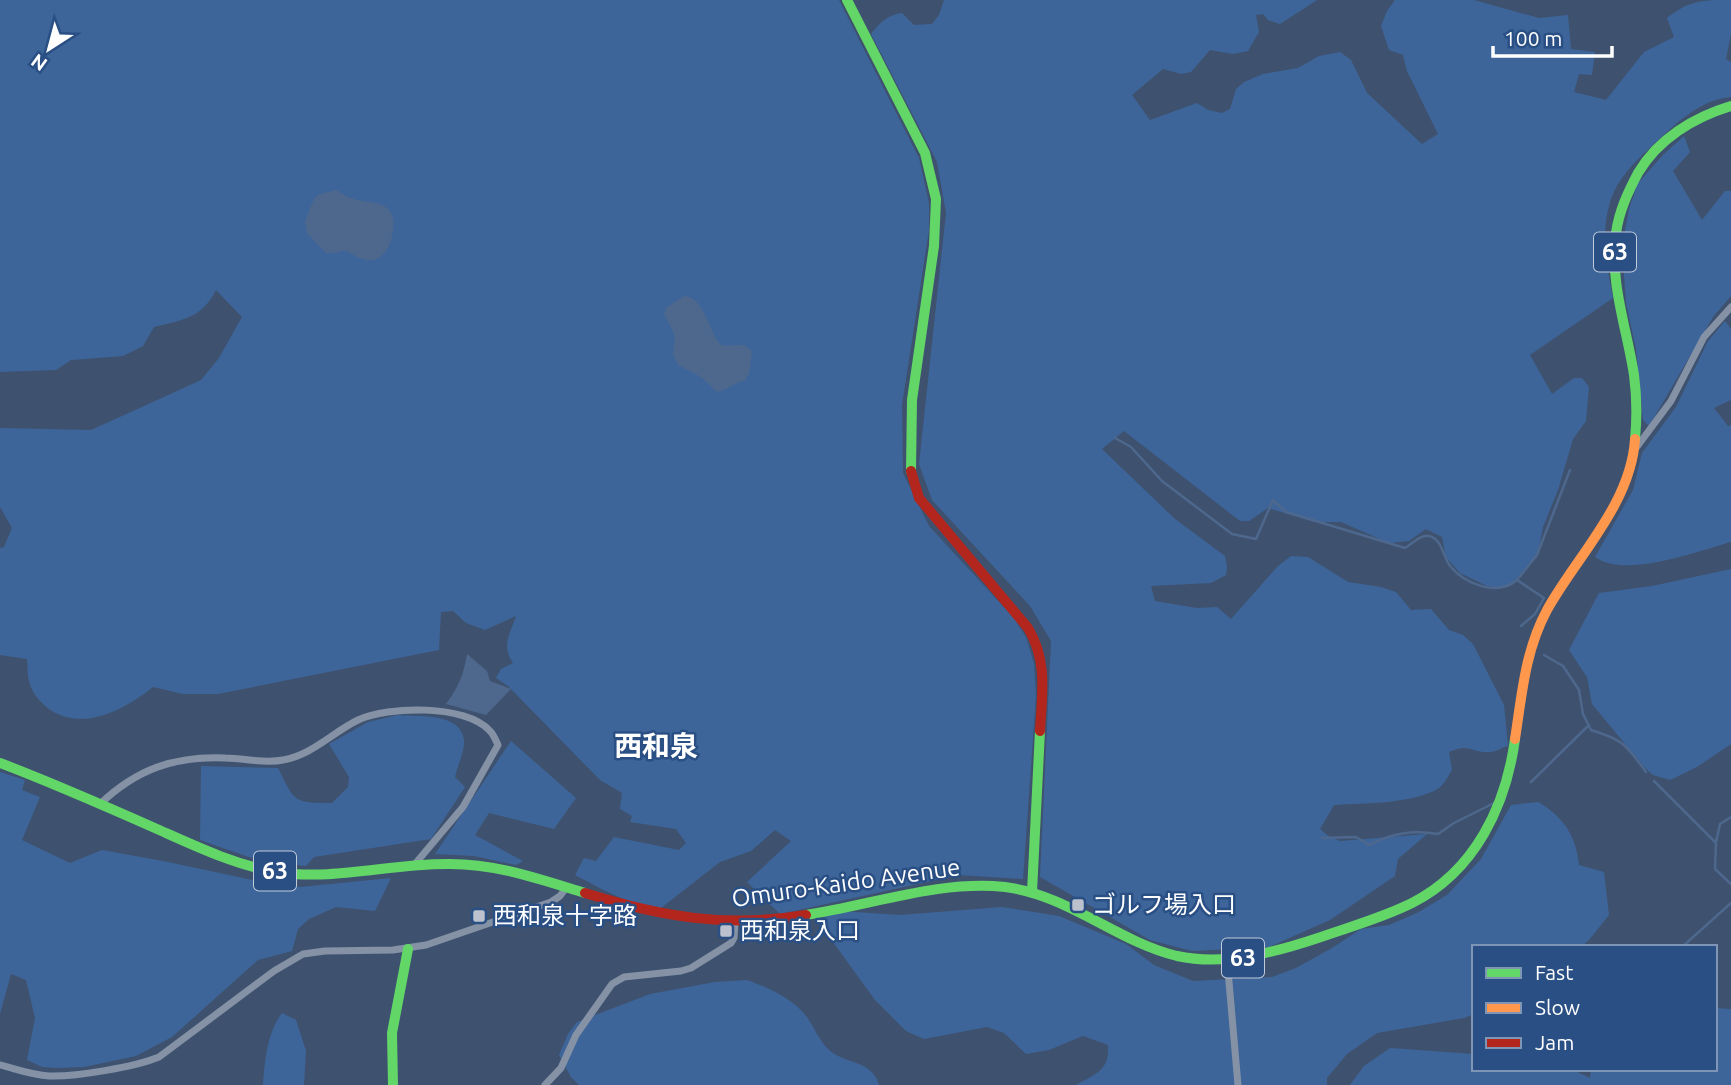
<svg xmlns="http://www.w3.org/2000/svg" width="1731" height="1085" font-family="Ubuntu,'Noto Sans JP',sans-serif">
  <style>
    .green { fill: #3e6599 }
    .water { fill: #4e688d }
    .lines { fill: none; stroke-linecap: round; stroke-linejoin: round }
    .stream { stroke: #4e688d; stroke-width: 2.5 }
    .street { stroke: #8592a5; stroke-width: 7 }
    .fast { stroke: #63d668; stroke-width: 10 }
    .slow { stroke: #ff974d; stroke-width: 10 }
    .jam { stroke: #b3261e; stroke-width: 10 }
    .poi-dot { fill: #bbc2cd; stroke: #294f84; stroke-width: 2.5 }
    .labels { text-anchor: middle; stroke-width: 5; stroke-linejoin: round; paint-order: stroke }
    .shield { fill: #294f84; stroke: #bfcada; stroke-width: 2 }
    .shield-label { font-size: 23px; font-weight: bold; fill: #fff }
    .street-label { font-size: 24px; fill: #fff; stroke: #294f84 }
    .poi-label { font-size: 24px; fill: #fff; stroke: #294f84; text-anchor: start }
    .quarter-label { font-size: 28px; font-weight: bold; fill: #fff; stroke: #294f84 }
  </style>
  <rect width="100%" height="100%" fill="#3e526f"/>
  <g class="green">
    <path d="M 0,0 L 839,0 L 919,158 L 929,203 L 929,230 L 902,405 L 903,473 L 929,526 L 1013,617 L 1026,637 L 1034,663 L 1036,696 L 1023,879 L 959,875 L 780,914 L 747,882 L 791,841 L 775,830 L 751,851 L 720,862 L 661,908 C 630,906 602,889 575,875 L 584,858 L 596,861 L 614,837 L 679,850 L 686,843 L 676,829 L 630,822 L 632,816 L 620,809 L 622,793 L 600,780 L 508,686 L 496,678 L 501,669 L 513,663 C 501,646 510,634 516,616 L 485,630 L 466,623 L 453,611 L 441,612 L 439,650 L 218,694 L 183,694 L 153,687 C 125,709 86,731 52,711 C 42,705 31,692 29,681 C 27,674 28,666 27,659 L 0,655 L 0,548 L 4,547 L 12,528 L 0,507 L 0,428 L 91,430 L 164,397 L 201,380 L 219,358 L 242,317 L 216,290 C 202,318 183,320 154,327 L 143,346 L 123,356 L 71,360 L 56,370 L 0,372 Z"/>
    <path d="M 944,0 L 1317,0 L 1280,24 L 1268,20 L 1263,14 L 1256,15 L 1259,32 L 1248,51 L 1233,54 L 1210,50 L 1191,72 L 1181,74 L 1163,69 L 1132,95 L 1150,120 L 1197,103 L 1208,110 L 1222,113 L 1230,109 L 1236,89 L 1244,82 L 1263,74 L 1298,68 L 1319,56 L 1340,52 L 1351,60 L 1367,93 L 1422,144 L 1438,134 L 1407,71 L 1403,55 L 1389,50 L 1381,26 L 1387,11 L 1395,0 L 1474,0 L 1539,18 L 1568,15 L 1571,49 L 1595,52 L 1592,75 L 1579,74 L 1574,92 L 1606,100 L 1644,52 L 1674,37 L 1667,18 C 1690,0 1702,0 1731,0 L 1731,34 L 1726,59 L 1731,62 L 1731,97 C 1706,99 1684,116 1667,132 C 1651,147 1634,161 1622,178 C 1597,213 1605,259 1613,298 L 1530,355 L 1552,394 L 1574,378 L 1582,378 L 1589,387 L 1586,421 L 1573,439 L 1558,490 L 1543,527 L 1538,553 L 1512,584 L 1499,588 L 1487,586 L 1460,573 L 1446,557 L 1442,537 L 1426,529 L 1409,541 L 1389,543 L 1341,522 L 1314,522 L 1268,508 L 1249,521 L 1240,521 L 1124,431 L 1102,449 L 1175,519 L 1225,556 L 1227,566 L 1226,575 L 1211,583 L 1151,586 L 1155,601 L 1197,608 L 1217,607 L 1231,619 L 1278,566 L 1291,556 L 1308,557 L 1348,582 L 1381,587 L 1396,592 L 1411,610 L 1431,609 L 1449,630 L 1463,635 L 1473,644 L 1504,705 L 1508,746 C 1503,747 1496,752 1490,752 C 1474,754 1469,742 1449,752 L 1452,770 C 1447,778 1443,787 1434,791 C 1404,804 1367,803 1334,805 L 1320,829 L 1327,835 L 1340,841 L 1427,834 L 1398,859 L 1395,876 L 1330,920 L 1269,947 L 1192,951 L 1150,940 L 1040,877 L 1051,641 L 1030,606 L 932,500 L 919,464 L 946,213 L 937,162 L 871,34 C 880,23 887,15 902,13 L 914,25 L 932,24 L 939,15 Z"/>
    <path d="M 1684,136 L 1690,152 L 1673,171 L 1702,220 L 1725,191 L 1731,191 L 1731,296 L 1713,317 L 1649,426 L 1643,420 L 1636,349 L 1626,303 L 1622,247 L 1629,209 L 1638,183 L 1664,154 Z"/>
    <path d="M 1725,321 L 1731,329 L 1731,400 L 1714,408 L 1728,426 L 1731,425 L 1731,542 C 1698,551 1625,579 1595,557 L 1633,490 L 1642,453 L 1676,407 L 1708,341 Z"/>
    <path d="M 1731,569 L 1731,744 L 1697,767 L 1670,780 L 1653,775 L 1645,768 L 1592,704 L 1587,677 L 1569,650 L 1599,593 L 1652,586 Z"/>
    <path d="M 398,715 C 417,717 461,712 464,740 C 465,751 457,767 455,777 L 465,787 L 431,839 L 314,857 L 306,866 L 260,861 L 200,840 L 201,766 L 278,768 C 295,802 293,803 332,803 L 348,787 L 349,777 L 329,744 L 368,722 Z"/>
    <path d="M 511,741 L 576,798 L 554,829 L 489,813 L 475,835 L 523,861 L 516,865 L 474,856 L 435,854 Z"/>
    <path d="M 0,772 L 25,780 L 22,790 L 40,797 L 22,840 L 70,863 L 102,850 L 163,861 L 262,882 L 300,887 L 391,878 L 375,911 L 336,907 L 309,919 L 298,929 L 292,951 L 258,960 L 172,1037 L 136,1056 L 84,1067 L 57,1068 L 42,1067 L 27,1060 L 35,1018 L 26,980 L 11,974 L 0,1014 Z"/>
    <path d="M 1538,802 C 1564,817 1576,836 1579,865 L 1604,872 L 1609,915 L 1589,940 L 1581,947 L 1474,947 L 1474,1014 L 1464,1018 L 1377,1033 L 1347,1054 L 1327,1078 L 1327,1085 L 1076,1085 C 1096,1074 1110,1070 1108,1045 L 1083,1036 L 1049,1050 L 1026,1054 L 1004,1033 L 987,1027 L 924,1039 L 906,1031 L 875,1000 L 825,931 L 824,910 L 900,915 L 1002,907 L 1059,916 L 1126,944 L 1154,965 L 1193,981 L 1272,977 L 1296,968 L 1332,948 L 1361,929 L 1389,925 L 1417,913 L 1447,895 L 1481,859 L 1511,805 Z"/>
    <path d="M 747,980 C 769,988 792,998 807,1017 C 814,1027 819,1040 828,1049 C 843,1064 873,1060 879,1085 L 579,1085 L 571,1077 L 559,1055 L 568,1034 L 577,1022 L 650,994 L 715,982 Z"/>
    <path d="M 1715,1008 L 1731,1009 L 1731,1085 L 1350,1085 L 1364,1066 L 1390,1048 L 1474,1054 L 1474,1069 L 1571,1069 L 1590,1078 L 1591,1069 L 1715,1069 Z"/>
    <path d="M 282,1013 L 296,1020 L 306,1051 L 304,1085 L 263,1085 C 265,1060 267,1033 282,1013 Z"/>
  </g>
  <g class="water">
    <path d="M 337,190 C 355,206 377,198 388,209 C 395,217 394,226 392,236 C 388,254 377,266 357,257 C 357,257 348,252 348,251 C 342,250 335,254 326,253 L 307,233 L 305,221 L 314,199 L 320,194 Z"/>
    <path d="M 684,296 C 705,297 708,332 721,345 C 733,348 743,340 752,352 L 749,374 L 744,381 C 734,382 728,390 717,392 L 701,377 L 678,365 L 673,354 L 675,340 L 673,331 L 664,314 L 666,308 Z"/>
    <path d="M 467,654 L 487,671 L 490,681 L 511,689 L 486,715 L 446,704 C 458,688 464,674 467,654 Z"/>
  </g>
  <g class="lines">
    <g class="stream">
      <path d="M 1115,438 L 1131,447 L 1162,481 L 1232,534 L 1256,539 L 1273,500 L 1286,512 L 1405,548 C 1412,544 1421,534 1429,536 C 1442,539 1443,556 1450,566 C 1465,584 1497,597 1517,580 L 1544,598 L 1535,614 L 1521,626"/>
      <path d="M 1517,580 L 1537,555 L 1570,470"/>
      <path d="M 1544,655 L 1563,666 L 1579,690 L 1583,714 L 1591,730 C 1624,740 1626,745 1646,772"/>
      <path d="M 1654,781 L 1716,843 L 1715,869 L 1731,884"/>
      <path d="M 1531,782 L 1589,725"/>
      <path d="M 1322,838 L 1356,837 L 1369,845 C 1392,833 1413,830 1438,834 L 1454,823 L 1496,802"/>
      <path d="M 1716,842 L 1720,824 L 1731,817"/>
      <path d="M 1682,947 L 1731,903"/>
    </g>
    <g class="street">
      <path d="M 1636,448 L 1671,401 L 1704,337 L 1731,307"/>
      <path d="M 100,804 C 137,769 174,756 225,758 C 245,758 264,764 283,760 C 312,755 333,732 358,720 C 388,706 466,704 490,731 C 494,735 496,741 498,745 L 463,807 L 415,864"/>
      <path d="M 1227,959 L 1238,1085"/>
      <path d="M 0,1065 C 16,1069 32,1075 49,1076 C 75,1077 135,1067 159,1057 L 274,971 L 303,954 L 325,951 L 393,950 L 426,945 L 551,902 L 560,896 L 566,888"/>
      <path d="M 545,1085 L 561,1068 L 576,1035 L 612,984 L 624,977 L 681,971 L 691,968 L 731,943 L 734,938 L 735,922"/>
    </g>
    <g class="fast">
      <path d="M 847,0 L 925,153 L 936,199 L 934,246 L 912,400 L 911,471"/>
      <path d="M 1635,439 C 1637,418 1637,397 1634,375 C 1627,329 1609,281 1616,233 C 1619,211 1628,192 1638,173 C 1658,139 1694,117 1731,106"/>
      <path d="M 0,763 C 53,783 105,806 157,829 C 195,846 235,865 276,872 C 333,881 389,864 446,864 C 495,863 539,879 585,893"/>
      <path d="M 1032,892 L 1040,731"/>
      <path d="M 806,915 C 872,905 939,880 1005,887 C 1069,895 1116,941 1177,956 C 1224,966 1273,953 1318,938 C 1349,927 1382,918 1412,903 C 1475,871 1506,806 1515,739"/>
      <path d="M 393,1085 L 392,1033 L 408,949"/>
    </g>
    <path class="slow" d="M 1515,739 C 1522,694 1525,651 1547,610 C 1577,556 1631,504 1635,439"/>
    <g class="jam">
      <path d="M 911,471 L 919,498 L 1028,628 C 1048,661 1042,694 1040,731"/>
      <path d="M 585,893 C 662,917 726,928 806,915"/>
    </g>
  </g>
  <g class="poi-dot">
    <rect x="1071" y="898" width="14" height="14" rx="3.5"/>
    <rect x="472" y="909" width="14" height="14" rx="3.5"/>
    <rect x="719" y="924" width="14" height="14" rx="3.5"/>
  </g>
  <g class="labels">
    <g class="shield">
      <rect x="1594" y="232.5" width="42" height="39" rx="5"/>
      <rect x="254" y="851.5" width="42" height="39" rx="5"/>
      <rect x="1222" y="938.5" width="42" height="39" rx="5"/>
    </g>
    <g class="shield-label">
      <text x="1615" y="260">63</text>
      <text x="275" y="879">63</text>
      <text x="1243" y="966">63</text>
    </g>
    <g class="street-label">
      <text transform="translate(846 883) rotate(-8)" y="8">Omuro-Kaido Avenue</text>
    </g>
    <g class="poi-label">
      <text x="1092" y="913">ゴルフ場入口</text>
      <text x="493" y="924">西和泉十字路</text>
      <text x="740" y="939">西和泉入口</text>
    </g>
    <g class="quarter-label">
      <text x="656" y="756">西和泉</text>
    </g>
  </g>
  <rect x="1472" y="945" width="245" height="126" fill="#294f84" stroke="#7f95b5" stroke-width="2"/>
  <rect x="1486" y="968" width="35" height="10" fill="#63d668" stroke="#7f95b5" stroke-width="2"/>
  <text x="1535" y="980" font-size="21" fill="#ffffff">Fast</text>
  <rect x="1486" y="1003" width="35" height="10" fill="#ff974d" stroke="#7f95b5" stroke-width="2"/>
  <text x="1535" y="1015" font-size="21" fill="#ffffff">Slow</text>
  <rect x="1486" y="1038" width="35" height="10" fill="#b3261e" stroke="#7f95b5" stroke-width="2"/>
  <text x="1535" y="1050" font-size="21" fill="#ffffff">Jam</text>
  <g transform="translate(49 49) rotate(216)" stroke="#294f84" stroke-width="5" paint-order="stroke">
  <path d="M0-5L12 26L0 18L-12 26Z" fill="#ffffff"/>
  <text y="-10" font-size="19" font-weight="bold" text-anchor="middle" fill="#ffffff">N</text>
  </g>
  <path d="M1493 46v10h119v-10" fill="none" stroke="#ffffff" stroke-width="3.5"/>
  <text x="1504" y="46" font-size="21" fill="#ffffff" stroke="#294f84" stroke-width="5" paint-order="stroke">100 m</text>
</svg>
